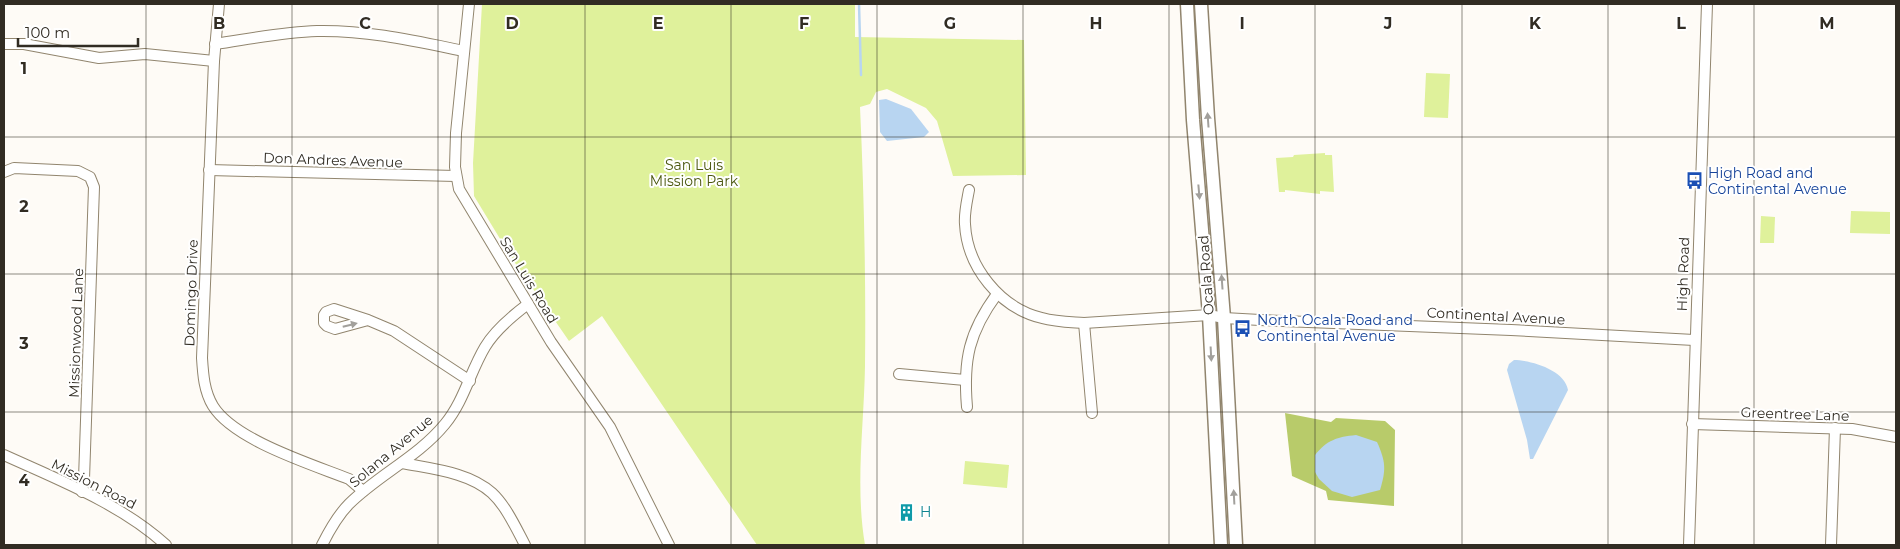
<svg xmlns="http://www.w3.org/2000/svg" width="1900" height="549" font-family="Montserrat,sans-serif">
  <style>
    .green { fill: #dff19b }
    .forest { fill: #b8cb6a }
    .water { fill: #b8d5f1 }
    .lines { fill: none; stroke-linecap: round; stroke-linejoin: round }
    .stream { stroke: #b8d5f1; stroke-width: 2.5 }
    .minor-casing { stroke: #91856e; stroke-width: 12 }
    .major-casing { stroke: #91856e; stroke-width: 15 }
    .minor { stroke: #fff; stroke-width: 10 }
    .major { stroke: #fff; stroke-width: 12 }
    .oneway { fill: #a2a09c }
    .grid { fill: none; stroke: #312c23; stroke-width: 1; stroke-opacity: 0.55 }
    .labels { text-anchor: middle; stroke-width: 4; stroke-linejoin: round; paint-order: stroke }
    .street-label { font-size: 14px; fill: #312c23; stroke: #fff }
    .park-label { font-size: 14px; fill: #4c5810; stroke: #fff }
    .transit-label { font-size: 14px; fill: #164399; stroke: #fff; text-anchor: start }
    .culture-label { font-size: 14px; fill: #0d838f; stroke: #fff; text-anchor: start }
    .grid-label { font-size: 16px; text-anchor: middle; font-weight: bold; fill: #312c23; stroke: #fff; stroke-width: 4; stroke-linejoin: round; paint-order: stroke }
  </style>
  <rect width="100%" height="100%" fill="#fefbf6"/>
  <g class="green">
    <path d="M 482,4 L 855,4 L 855,37 L 1024,40 L 1026,175 L 953,176 L 937,121 L 926,108 L 887,89 L 876,92 L 870,104 L 860,107 C 864,193 866,280 865,366 C 864,426 855,486 865,545 L 757,545 L 602,316 L 569,341 L 511,257 L 474,196 L 473,163 Z"/>
    <path d="M 1426,73 L 1450,74 L 1448,118 L 1424,117 Z"/>
    <path d="M 1325,153 L 1325,155 L 1332,155 L 1334,192 L 1320,191 L 1320,194 L 1285,190 L 1285,192 L 1279,192 L 1276,158 L 1293,157 L 1294,155 Z"/>
    <path d="M 1851,211 L 1890,212 L 1890,234 L 1850,233 Z"/>
    <path d="M 1761,216 L 1775,217 L 1774,243 L 1760,243 Z"/>
    <path d="M 965,461 L 1009,465 L 1007,488 L 963,484 Z"/>
  </g>
  <path class="forest" d="M 1285,413 L 1331,422 L 1336,418 L 1385,421 L 1395,430 L 1394,506 L 1328,500 L 1326,491 L 1292,476 Z"/>
  <g class="water">
    <path d="M 886,99 L 911,109 L 929,132 L 924,137 L 887,141 L 880,132 L 879,100 Z"/>
    <path d="M 1514,360 C 1531,360 1565,370 1568,390 L 1533,459 L 1530,459 L 1527,440 L 1507,370 L 1509,364 Z"/>
    <path d="M 1356,435 L 1377,442 C 1386,462 1386,470 1380,490 L 1352,497 L 1332,491 L 1319,479 L 1315,472 L 1315,455 C 1327,440 1337,437 1356,435 Z"/>
  </g>
  <g class="lines">
    <path class="stream" d="M 859,4 L 861,75"/>
    <defs>
      <g id="minor">
        <path d="M 219,4 L 214,61 L 202,358 C 203,374 204,391 213,406 C 234,440 311,464 349,479 L 363,491"/>
        <path d="M 469,4 L 456,133 L 455,167 L 459,189 L 551,342 L 610,427 L 669,545"/>
        <path d="M 4,44 L 24,44 L 99,58 L 145,54 L 214,61"/>
        <path d="M 215,44 C 249,39 283,32 317,31 C 368,30 415,41 464,51"/>
        <path d="M 209,170 L 456,176"/>
        <path d="M 4,172 L 14,168 L 78,171 L 90,177 L 94,187 L 84,479 L 82,492"/>
        <path d="M 969,190 C 967,201 964,213 965,224 C 967,267 1000,308 1042,318 C 1056,322 1070,322 1084,323 L 1209,315 L 1224,318 L 1260,320 L 1511,330 L 1694,340"/>
        <path d="M 368,320 L 335,329 L 327,326 L 324,323 L 324,315 L 326,312 L 334,309 L 368,320 L 394,331 L 470,381"/>
        <path d="M 1084,323 L 1092,413"/>
        <path d="M 899,374 L 965,380"/>
        <path d="M 967,407 C 963,360 969,332 997,294"/>
        <path d="M 1692,424 L 1852,429 L 1896,437"/>
        <path d="M 4,455 C 59,480 121,504 166,545"/>
        <path d="M 402,463 C 432,469 469,472 492,493 C 506,506 516,528 525,545"/>
        <path d="M 322,545 C 329,531 337,516 349,504 C 378,475 418,457 445,424 C 464,401 470,372 485,347 C 495,330 512,316 528,304"/>
        <path d="M 1689,545 L 1707,4"/>
        <path d="M 1831,545 L 1835,428"/>
      </g>
      <g id="major">
        <path d="M 1187,4 L 1193,120 L 1209,315 L 1221,545"/>
        <path d="M 1201,4 L 1208,118 L 1224,318 L 1236,545"/>
      </g>
    </defs>
    <use href="#minor" class="minor-casing"/>
    <use href="#major" class="major-casing"/>
    <use href="#minor" class="minor"/>
    <use href="#major" class="major"/>
  </g>
  <defs><path id="oneway-solid" d="M-6-.8H1V-3.2L6.5 0L1 3.2V.8H-6Z" transform="scale(1.25)"/></defs>
  <g class="oneway">
    <use href="#oneway-solid" transform="translate(1208 120) rotate(-94)"/>
    <use href="#oneway-solid" transform="translate(1199 192) rotate(85)"/>
    <use href="#oneway-solid" transform="translate(1222 282) rotate(-94)"/>
    <use href="#oneway-solid" transform="translate(350 325) rotate(-14)"/>
    <use href="#oneway-solid" transform="translate(1211 354) rotate(87)"/>
    <use href="#oneway-solid" transform="translate(1234 497) rotate(-93)"/>
  </g>
  <path class="grid" d="M 146,4 L 146,545M 292,4 L 292,545M 438,4 L 438,545M 585,4 L 585,545M 731,4 L 731,545M 877,4 L 877,545M 1023,4 L 1023,545M 1169,4 L 1169,545M 1315,4 L 1315,545M 1462,4 L 1462,545M 1608,4 L 1608,545M 1754,4 L 1754,545M 4,137 L 1896,137M 4,274 L 1896,274M 4,412 L 1896,412"/>
  <defs>
    <symbol id="bus-bare" viewBox="-9 -9 18 18"><path d="M-5-6H5V4H4V6H2V4H-2V6H-4V4H-5ZM-3.5-4V0h7V-4ZM-3.5 1.2v1.5H-2V1.2ZM2 1.2v1.5H3.5V1.2Z" fill="#1a4fb4" stroke="#fff" stroke-width="2.5" paint-order="stroke"/></symbol>
    <symbol id="building-bare" viewBox="-9 -9 18 18"><path d="M-4-6H4V6H1V3H-1V6H-4ZM-2.5-4.3h1.7v1.8h-1.7ZM.8-4.3h1.7v1.8H.8ZM-2.5-1h1.7V.8h-1.7ZM.8-1h1.7V.8H.8Z" fill="#0f9aa8" stroke="#fff" stroke-width="2.5" paint-order="stroke"/></symbol>
  </defs>
  <g fill-rule="evenodd">
    <use href="#bus-bare" x="1682" y="168" width="25" height="25"/>
    <use href="#bus-bare" x="1230" y="316" width="25" height="25"/>
    <use href="#building-bare" x="894" y="500" width="25" height="25"/>
  </g>
  <g class="labels">
    <g class="street-label">
      <text transform="translate(333 160) rotate(2)" y="5">Don Andres Avenue</text>
      <text transform="translate(1683 274) rotate(-88)" y="5">High Road</text>
      <text transform="translate(1206 275) rotate(-94)" y="5">Ocala Road</text>
      <text transform="translate(529 280) rotate(59)" y="5">San Luis Road</text>
      <text transform="translate(191 293) rotate(-88)" y="5">Domingo Drive</text>
      <text transform="translate(1496 316) rotate(3)" y="5">Continental Avenue</text>
      <text transform="translate(76 333) rotate(-88)" y="5">Missionwood Lane</text>
      <text transform="translate(1795 414) rotate(2)" y="5">Greentree Lane</text>
      <text transform="translate(391 451) rotate(-40)" y="5">Solana Avenue</text>
      <text transform="translate(94 484) rotate(27)" y="5">Mission Road</text>
    </g>
    <g class="park-label">
      <text x="694" y="170">San Luis<tspan x="694" dy="16">Mission Park</tspan></text>
    </g>
    <g class="transit-label">
      <text x="1708" y="178">High Road and<tspan x="1708" dy="16">Continental Avenue</tspan></text>
      <text x="1257" y="325">North Ocala Road and<tspan x="1257" dy="16">Continental Avenue</tspan></text>
    </g>
    <g class="culture-label">
      <text x="920" y="517">H</text>
    </g>
  </g>
  <g class="grid-label">
    <text x="219" y="29">B</text>
    <text x="365" y="29">C</text>
    <text x="512" y="29">D</text>
    <text x="658" y="29">E</text>
    <text x="804" y="29">F</text>
    <text x="950" y="29">G</text>
    <text x="1096" y="29">H</text>
    <text x="1242" y="29">I</text>
    <text x="1388" y="29">J</text>
    <text x="1535" y="29">K</text>
    <text x="1681" y="29">L</text>
    <text x="1827" y="29">M</text>
    <text x="24" y="74">1</text>
    <text x="24" y="212">2</text>
    <text x="24" y="349">3</text>
    <text x="24" y="486">4</text>
  </g>
  <rect width="1900" height="549" fill="none" stroke="#312c23" stroke-width="10"/>
  <path d="M18 38v8h120v-8" fill="none" stroke="#312c23" stroke-width="2.5"/>
  <text x="25" y="38" font-size="15" fill="#312c23" stroke="#ffffff" stroke-width="4" paint-order="stroke">100 m</text>
</svg>
